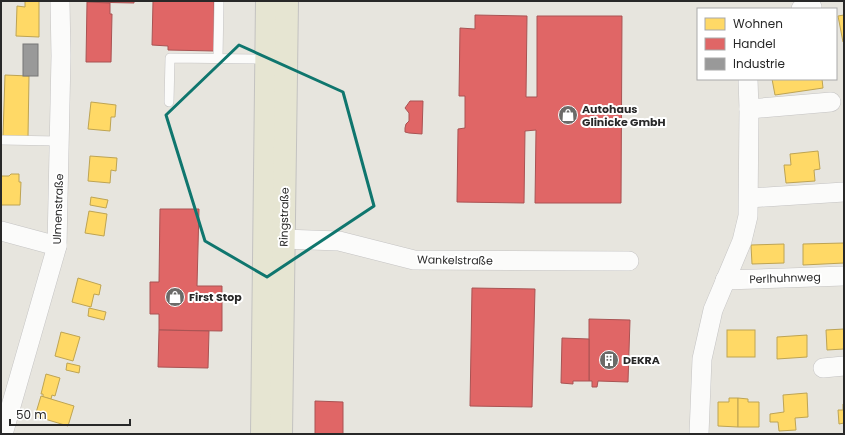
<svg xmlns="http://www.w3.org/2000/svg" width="845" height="435" font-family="Poppins,sans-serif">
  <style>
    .homes { fill: #ffd966; stroke: #bea453 }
    .shops { fill: #e06666; stroke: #a95353 }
    .industry { fill: #999; stroke: #777 }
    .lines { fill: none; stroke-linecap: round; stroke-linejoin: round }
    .lane-casing { stroke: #c4c3c3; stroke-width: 10 }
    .street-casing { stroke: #c4c3c3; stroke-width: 20 }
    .primary-casing { stroke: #c3c2c0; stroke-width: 24 }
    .lane { stroke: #fbfbfa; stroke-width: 9 }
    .street { stroke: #fbfbfa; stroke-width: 19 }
    .primary { stroke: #e6e5d2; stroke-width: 22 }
    .marked { fill: none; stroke: #0f766e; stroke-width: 3; stroke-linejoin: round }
    .labels { text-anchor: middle; stroke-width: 4; stroke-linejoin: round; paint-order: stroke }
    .poi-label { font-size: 11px; font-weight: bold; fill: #282828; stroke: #fff; text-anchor: start }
    .street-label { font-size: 11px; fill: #282828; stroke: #fff }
  </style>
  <rect width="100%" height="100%" fill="#e7e5de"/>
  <g class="homes">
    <path d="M 25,1 L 39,1 L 39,37 L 16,36 L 17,6 L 25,7 Z"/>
    <path d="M 844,15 L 844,42 L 843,42 L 838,16 Z"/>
    <path d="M 5,75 L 29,76 L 28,137 L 3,136 Z"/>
    <path d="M 772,79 L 822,79 L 823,88 L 775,95 Z"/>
    <path d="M 91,102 L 116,105 L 115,117 L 111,117 L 110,131 L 88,129 Z"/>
    <path d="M 818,151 L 820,169 L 814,170 L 815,181 L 786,183 L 784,165 L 791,165 L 790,154 Z"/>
    <path d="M 90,156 L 117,158 L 116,171 L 111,170 L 110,183 L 88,181 Z"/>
    <path d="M 1,171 L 1,176 L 9,176 L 11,174 L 19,174 L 19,182 L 21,182 L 20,205 L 1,205 Z"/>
    <path d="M 91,197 L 108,200 L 106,208 L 90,205 Z"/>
    <path d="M 89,211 L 107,214 L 104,236 L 85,233 Z"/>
    <path d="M 844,243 L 844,263 L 803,265 L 803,244 Z"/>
    <path d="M 784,244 L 784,263 L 752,264 L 751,245 Z"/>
    <path d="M 78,278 L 101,285 L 99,295 L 94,294 L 91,307 L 72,302 Z"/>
    <path d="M 89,308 L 106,312 L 104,320 L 88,316 Z"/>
    <path d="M 844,329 L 844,349 L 827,350 L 826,330 Z"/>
    <rect x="727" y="330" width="28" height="27"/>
    <path d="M 61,332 L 80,337 L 73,361 L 55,356 Z"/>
    <path d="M 807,335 L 807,357 L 777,359 L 777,337 Z"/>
    <path d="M 67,363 L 80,366 L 79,373 L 66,370 Z"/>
    <path d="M 46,374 L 60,378 L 55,396 L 52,395 L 51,399 L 43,397 L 43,394 L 41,394 Z"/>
    <path d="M 807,393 L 808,417 L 795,418 L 796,430 L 779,431 L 778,422 L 770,422 L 770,414 L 784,412 L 783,395 Z"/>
    <path d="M 41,396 L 74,406 L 68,426 L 35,416 Z"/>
    <path d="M 729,398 L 738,398 L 738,427 L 718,426 L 718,402 L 729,402 Z"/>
    <path d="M 738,398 L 748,399 L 748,402 L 759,402 L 759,427 L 738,427 Z"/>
    <path d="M 843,404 L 844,404 L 844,423 L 839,424 L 838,410 L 843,410 Z"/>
  </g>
  <g class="shops">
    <path d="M 87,1 L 134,1 L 134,3 L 87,2 Z"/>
    <path d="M 153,1 L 214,1 L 214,51 L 168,50 L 168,46 L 152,45 Z"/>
    <path d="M 87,2 L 110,3 L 110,14 L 112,14 L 111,62 L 86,62 Z"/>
    <path d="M 475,15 L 527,16 L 526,97 L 537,97 L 537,16 L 622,16 L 621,203 L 535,203 L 536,130 L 525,131 L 524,203 L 457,202 L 458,129 L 465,128 L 465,96 L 459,96 L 460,28 L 475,29 Z"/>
    <path d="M 410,101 L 423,101 L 422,134 L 409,133 L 405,132 L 405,128 L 406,124 L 409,121 L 409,113 L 405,108 Z"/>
    <path d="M 160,209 L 199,209 L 197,286 L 222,286 L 222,331 L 159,330 L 159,314 L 150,314 L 150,282 L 159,282 Z"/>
    <path d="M 472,288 L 535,289 L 532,407 L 470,406 Z"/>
    <path d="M 589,319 L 630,320 L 628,382 L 598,381 L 597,387 L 592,387 L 592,381 L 589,381 Z"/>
    <path d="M 159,330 L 209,331 L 208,368 L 158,367 Z"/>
    <path d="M 562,338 L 589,339 L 589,381 L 573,381 L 573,384 L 561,383 Z"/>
    <path d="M 315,401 L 343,402 L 343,434 L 315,434 Z"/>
  </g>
  <rect class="industry" x="23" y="44" width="15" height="32"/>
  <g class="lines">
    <defs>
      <g id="lane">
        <path d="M 218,58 L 219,1"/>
        <path d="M 169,102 L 170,58 L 266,59"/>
        <path d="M 1,140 L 59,141"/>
      </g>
      <g id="street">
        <path d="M 801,9 L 812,7"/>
        <path d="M 749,109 L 831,102"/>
        <path d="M 749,198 L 844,192"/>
        <path d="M 1,231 L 57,246"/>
        <path d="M 283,239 L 339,241 L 414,260 L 629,261"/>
        <path d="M 725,280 L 844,276"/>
        <path d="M 823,368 L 844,366"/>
        <path d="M 3,434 L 57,246 L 61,56 L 60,1"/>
        <path d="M 699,434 L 702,359 L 713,310 L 742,241 L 748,216 L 749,109 L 748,79"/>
      </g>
      <g id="primary">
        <path d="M 262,434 L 267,1"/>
        <path d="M 281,434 L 287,1"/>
      </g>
    </defs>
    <use href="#lane" class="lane-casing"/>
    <use href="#street" class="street-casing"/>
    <use href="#primary" class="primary-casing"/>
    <use href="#lane" class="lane"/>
    <use href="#street" class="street"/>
    <use href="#primary" class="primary"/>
  </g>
  <path class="marked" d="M 239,45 L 343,92 L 374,206 L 267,277 L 205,241 L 166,115 Z"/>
  <defs>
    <symbol id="shop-disc" viewBox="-11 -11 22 22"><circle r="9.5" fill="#6b6a68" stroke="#fff"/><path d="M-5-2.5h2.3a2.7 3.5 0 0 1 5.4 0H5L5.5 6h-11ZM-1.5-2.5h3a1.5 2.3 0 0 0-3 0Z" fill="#fff"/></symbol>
    <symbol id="building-disc" viewBox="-11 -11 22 22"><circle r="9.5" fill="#6b6a68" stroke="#fff"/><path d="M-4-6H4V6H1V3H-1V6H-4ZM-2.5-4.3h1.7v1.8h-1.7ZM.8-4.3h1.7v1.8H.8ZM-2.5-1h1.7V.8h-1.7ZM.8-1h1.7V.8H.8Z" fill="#fff"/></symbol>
  </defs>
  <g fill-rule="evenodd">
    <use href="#shop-disc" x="557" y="104" width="22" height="22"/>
    <use href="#shop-disc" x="164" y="286" width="22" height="22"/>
    <use href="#building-disc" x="598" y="349" width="22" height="22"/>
  </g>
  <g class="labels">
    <g class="poi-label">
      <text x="582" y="113">Autohaus<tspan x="582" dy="13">Glinicke GmbH</tspan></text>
      <text x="189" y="301">First Stop</text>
      <text x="623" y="364">DEKRA</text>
    </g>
    <g class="street-label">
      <text transform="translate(58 209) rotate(-88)" y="4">Ulmenstraße</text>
      <text transform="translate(284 217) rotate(-89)" y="4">Ringstraße</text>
      <text transform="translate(455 260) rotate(1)" y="4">Wankelstraße</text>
      <text transform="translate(785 278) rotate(-2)" y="4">Perlhuhnweg</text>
    </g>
  </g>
  <rect width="845" height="435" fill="none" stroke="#282828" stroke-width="4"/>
  <rect x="697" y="8" width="140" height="72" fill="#ffffff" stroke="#a9a9a9"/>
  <rect x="705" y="18" width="20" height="12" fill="#ffd966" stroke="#a9a9a9"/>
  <text x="733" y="28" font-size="12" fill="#282828">Wohnen</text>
  <rect x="705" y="38" width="20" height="12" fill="#e06666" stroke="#a9a9a9"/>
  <text x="733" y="48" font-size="12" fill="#282828">Handel</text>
  <rect x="705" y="58" width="20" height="12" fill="#999999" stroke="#a9a9a9"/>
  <text x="733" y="68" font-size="12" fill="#282828">Industrie</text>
  <path d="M10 419v6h120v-6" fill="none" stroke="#282828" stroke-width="2"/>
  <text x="16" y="419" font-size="12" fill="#282828" stroke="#ffffff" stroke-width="3" paint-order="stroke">50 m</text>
</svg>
